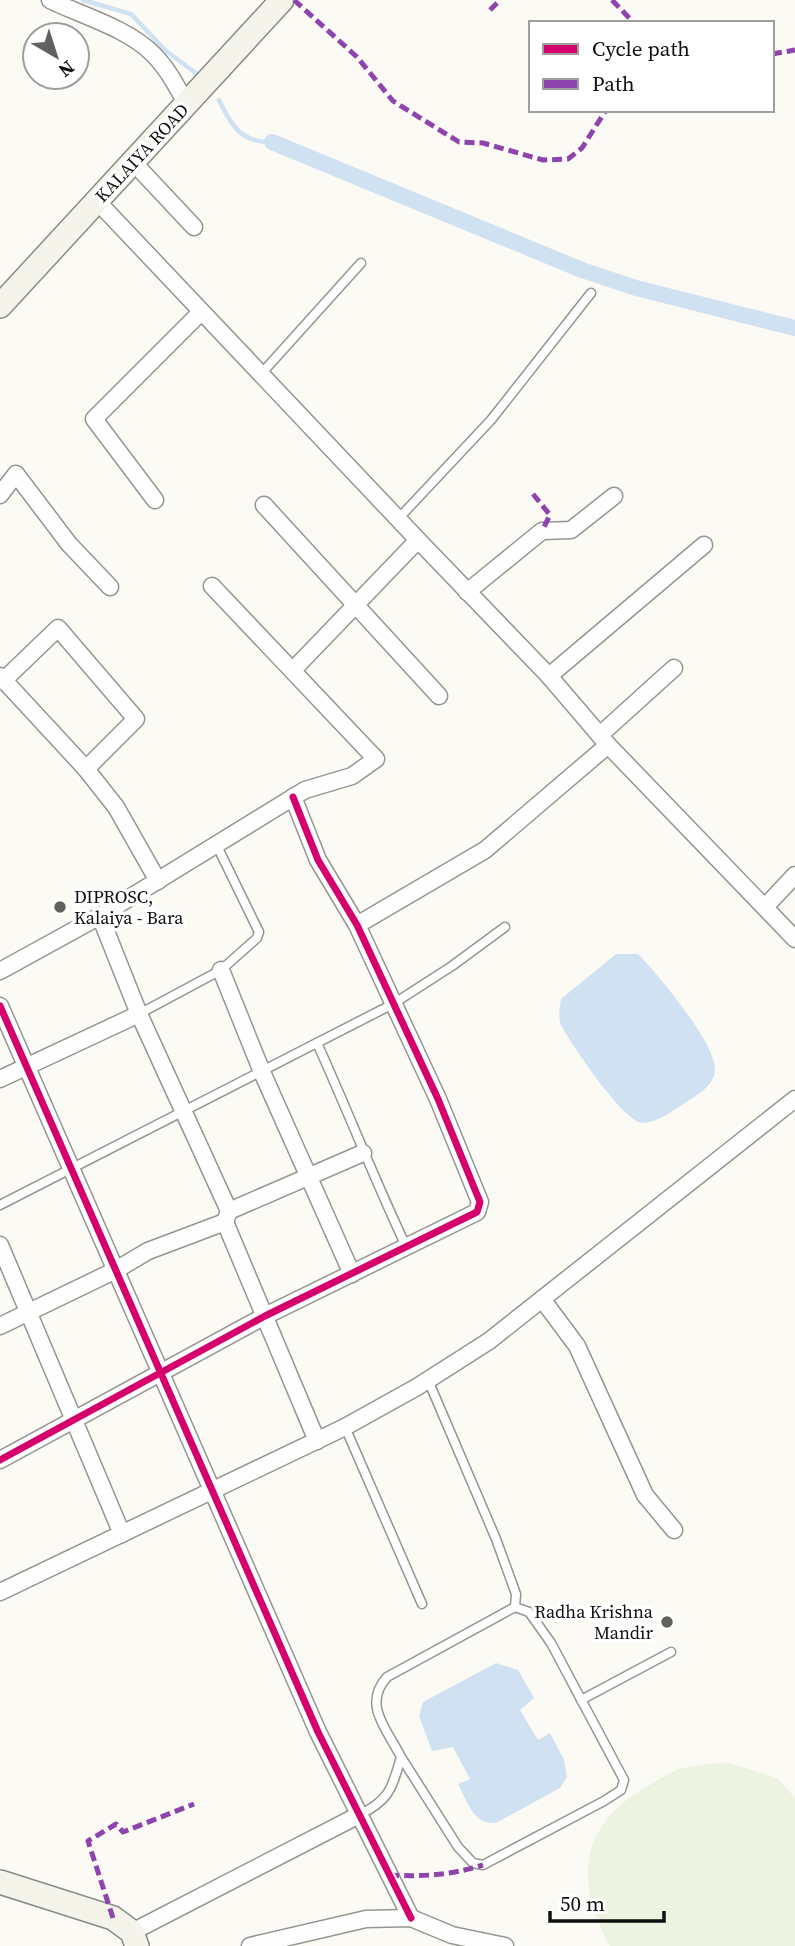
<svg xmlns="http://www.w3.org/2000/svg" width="795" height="1946" font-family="'Source Serif 4',serif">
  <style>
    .pitch { fill: #ecf3e1 }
    .water { fill: #d0e2f1 }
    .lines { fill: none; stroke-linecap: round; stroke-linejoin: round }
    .stream { stroke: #d0e2f1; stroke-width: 4.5 }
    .canal { stroke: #d0e2f1; stroke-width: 16 }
    .service-casing { stroke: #959593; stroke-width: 11 }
    .minor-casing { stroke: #959593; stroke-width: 19 }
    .secondary-casing { stroke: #8c8b89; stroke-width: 26 }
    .service { stroke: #fefefe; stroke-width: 8 }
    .minor { stroke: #fefefe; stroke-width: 16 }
    .secondary { stroke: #f4f4eb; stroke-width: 23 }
    .quiet { stroke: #8e44ad; stroke-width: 5; stroke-dasharray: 10 5; stroke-linecap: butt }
    .cycleway-casing { stroke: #fff; stroke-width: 11 }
    .cycleway { stroke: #d6006c; stroke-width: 7 }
    .poi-dot { fill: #626160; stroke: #fff; stroke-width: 2.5 }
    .labels { text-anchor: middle; stroke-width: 7; stroke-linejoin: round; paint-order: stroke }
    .street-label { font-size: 18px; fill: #0f0f0f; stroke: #fff }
    .poi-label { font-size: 18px; fill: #0f0f0f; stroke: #fff; text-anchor: start }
  </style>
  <rect width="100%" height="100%" fill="#fbfaf5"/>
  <path class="pitch" d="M 727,1762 L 777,1778 L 795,1798 L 795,1946 L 610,1946 C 574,1882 579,1826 646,1787 C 655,1782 665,1775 674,1771 C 690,1765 710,1765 727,1762 Z"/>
  <g class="water">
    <path d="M 616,954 L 638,954 C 658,974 714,1042 715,1068 C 716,1085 697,1095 685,1103 C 674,1110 657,1123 642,1123 C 623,1121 571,1044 561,1025 C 558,1018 560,1007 561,999 Z"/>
    <path d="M 496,1663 L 518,1670 L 534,1698 L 520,1710 L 538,1740 L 550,1733 L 564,1760 L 567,1777 L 560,1788 L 496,1823 C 473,1825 468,1802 458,1784 L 470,1779 L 453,1747 L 432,1751 L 419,1716 L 423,1702 Z"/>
  </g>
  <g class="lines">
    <g class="stream">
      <path d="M 83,0 L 131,14 L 165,50 L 197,74"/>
      <path d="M 219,100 C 231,125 241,143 272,142"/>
    </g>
    <path class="canal" d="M 272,142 L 582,270 L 636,288 L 795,328"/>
    <defs>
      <g id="service">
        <path d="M 261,374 L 361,263"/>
        <path d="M 399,518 L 491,420 L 591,293"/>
        <path d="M 139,1014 L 221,970 L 257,938 L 259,932 L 216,844"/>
        <path d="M 317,1043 C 348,1111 374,1179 406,1246"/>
        <path d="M 0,1205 L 393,1004 L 452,966 L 505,927"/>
        <path d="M 428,1380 L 496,1539 L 516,1594 L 515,1607"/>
        <path d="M 345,1427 L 422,1604"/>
        <path d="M 581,1700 L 671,1652"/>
        <path d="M 359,1815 C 390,1800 392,1788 401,1757 C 387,1729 362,1705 387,1677 L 515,1607 L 529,1612 L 551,1643 L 624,1780 L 621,1790 L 604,1801 L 483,1865 L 473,1863 L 458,1847 L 401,1757"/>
      </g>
      <g id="minor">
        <path d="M 50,0 C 83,16 127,28 153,54 C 168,69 177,87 187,105"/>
        <path d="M 133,162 L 194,227"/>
        <path d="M 97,201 L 418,540 L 294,669"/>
        <path d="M 0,495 L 16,474 L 69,544 L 110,587"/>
        <path d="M 155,500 L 94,419 L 201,312"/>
        <path d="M 264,505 L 439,696"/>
        <path d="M 418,540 L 549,676 L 608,745 L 795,939"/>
        <path d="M 467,592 L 542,531 L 571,530 L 614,496"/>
        <path d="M 0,676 L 86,769 L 116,807 L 158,881"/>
        <path d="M 549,676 L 704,545"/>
        <path d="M 3,681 L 58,628 L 136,719 L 86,769"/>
        <path d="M 601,734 L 674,668"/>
        <path d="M 766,906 L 795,875"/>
        <path d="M 357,925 L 485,850 L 608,745"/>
        <path d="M 221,970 L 262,1072 L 352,1274"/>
        <path d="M 0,971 L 100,916 L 305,790 L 352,776 L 376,759 L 212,586"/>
        <path d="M 0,1006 L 318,1732 L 411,1918"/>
        <path d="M 139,1014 L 229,1211"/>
        <path d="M 0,1079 L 139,1014 L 100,916"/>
        <path d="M 225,1222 L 317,1441"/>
        <path d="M 0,1245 L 122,1534"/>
        <path d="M 542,1299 L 577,1346 L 645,1495 L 674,1530"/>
        <path d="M 0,1326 L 116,1270 L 148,1251 L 225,1222 L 229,1211 L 363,1153"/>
        <path d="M 0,1460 L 265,1316 L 477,1212 L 480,1202 L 438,1099 L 357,925 L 318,860 L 293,797"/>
        <path d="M 0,1592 L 345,1427 L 417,1387 L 489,1341 L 795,1099"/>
        <path d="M 132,1932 L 359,1815"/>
        <path d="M 250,1946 L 366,1919 L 411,1918 L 452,1935 L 505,1946"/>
      </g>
      <g id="secondary">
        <path d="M 0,306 L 282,0"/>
        <path d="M 0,1882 L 113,1918 L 132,1932 L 137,1946"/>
      </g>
    </defs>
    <use href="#service" class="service-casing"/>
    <use href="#minor" class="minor-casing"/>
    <use href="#secondary" class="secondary-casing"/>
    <use href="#service" class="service"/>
    <use href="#minor" class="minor"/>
    <use href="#secondary" class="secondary"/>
    <g class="quiet">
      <path d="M 294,0 L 357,57 L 393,101 L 459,142 L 483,143 L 543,160 L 568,159 L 582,148 L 606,110"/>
      <path d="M 612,0 L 634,23"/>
      <path d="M 490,10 L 500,0"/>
      <path d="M 772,54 L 795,50"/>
      <path d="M 533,494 L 550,515 L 542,531"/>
      <path d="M 389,1875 C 423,1877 451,1875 483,1865"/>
      <path d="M 113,1918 L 88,1841 L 116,1824 L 123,1832 L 194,1804"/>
    </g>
    <defs>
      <g id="cycleway">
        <path d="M 0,1006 L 318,1732 L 411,1918"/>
        <path d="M 0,1460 L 265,1316 L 477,1212 L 480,1202 L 438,1099 L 357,925 L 318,860 L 293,797"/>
      </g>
    </defs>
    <use href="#cycleway" class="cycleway-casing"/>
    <use href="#cycleway" class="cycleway"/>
  </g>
  <g class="poi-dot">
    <circle cx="60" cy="907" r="7"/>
    <circle cx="667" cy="1622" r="7"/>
  </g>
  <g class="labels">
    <g class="street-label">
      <text transform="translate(142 153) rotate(-47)" y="6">KALAIYA ROAD</text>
    </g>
    <g class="poi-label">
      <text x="74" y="903">DIPROSC,<tspan x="74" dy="21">Kalaiya - Bara</tspan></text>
      <text x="653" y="1618" text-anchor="end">Radha Krishna<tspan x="653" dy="21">Mandir</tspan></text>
    </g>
  </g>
  <rect x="529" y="21" width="245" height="91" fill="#ffffff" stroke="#9f9f9f" stroke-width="2"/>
  <rect x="543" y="44" width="35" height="10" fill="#d6006c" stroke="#9f9f9f" stroke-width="2"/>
  <text x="592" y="56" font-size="21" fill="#0f0f0f">Cycle path</text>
  <rect x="543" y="79" width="35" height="10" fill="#8e44ad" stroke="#9f9f9f" stroke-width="2"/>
  <text x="592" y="91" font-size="21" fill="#0f0f0f">Path</text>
  <g transform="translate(56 56) rotate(141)"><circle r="33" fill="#ffffff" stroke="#9f9f9f" stroke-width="2"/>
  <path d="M0-5L12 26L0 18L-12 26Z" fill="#626160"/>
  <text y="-10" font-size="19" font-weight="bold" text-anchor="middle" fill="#0f0f0f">N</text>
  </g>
  <path d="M550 1911v10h114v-10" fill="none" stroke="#0f0f0f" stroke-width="3.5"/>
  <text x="560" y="1911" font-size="21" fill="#0f0f0f" stroke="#ffffff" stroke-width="5" paint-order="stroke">50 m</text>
</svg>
